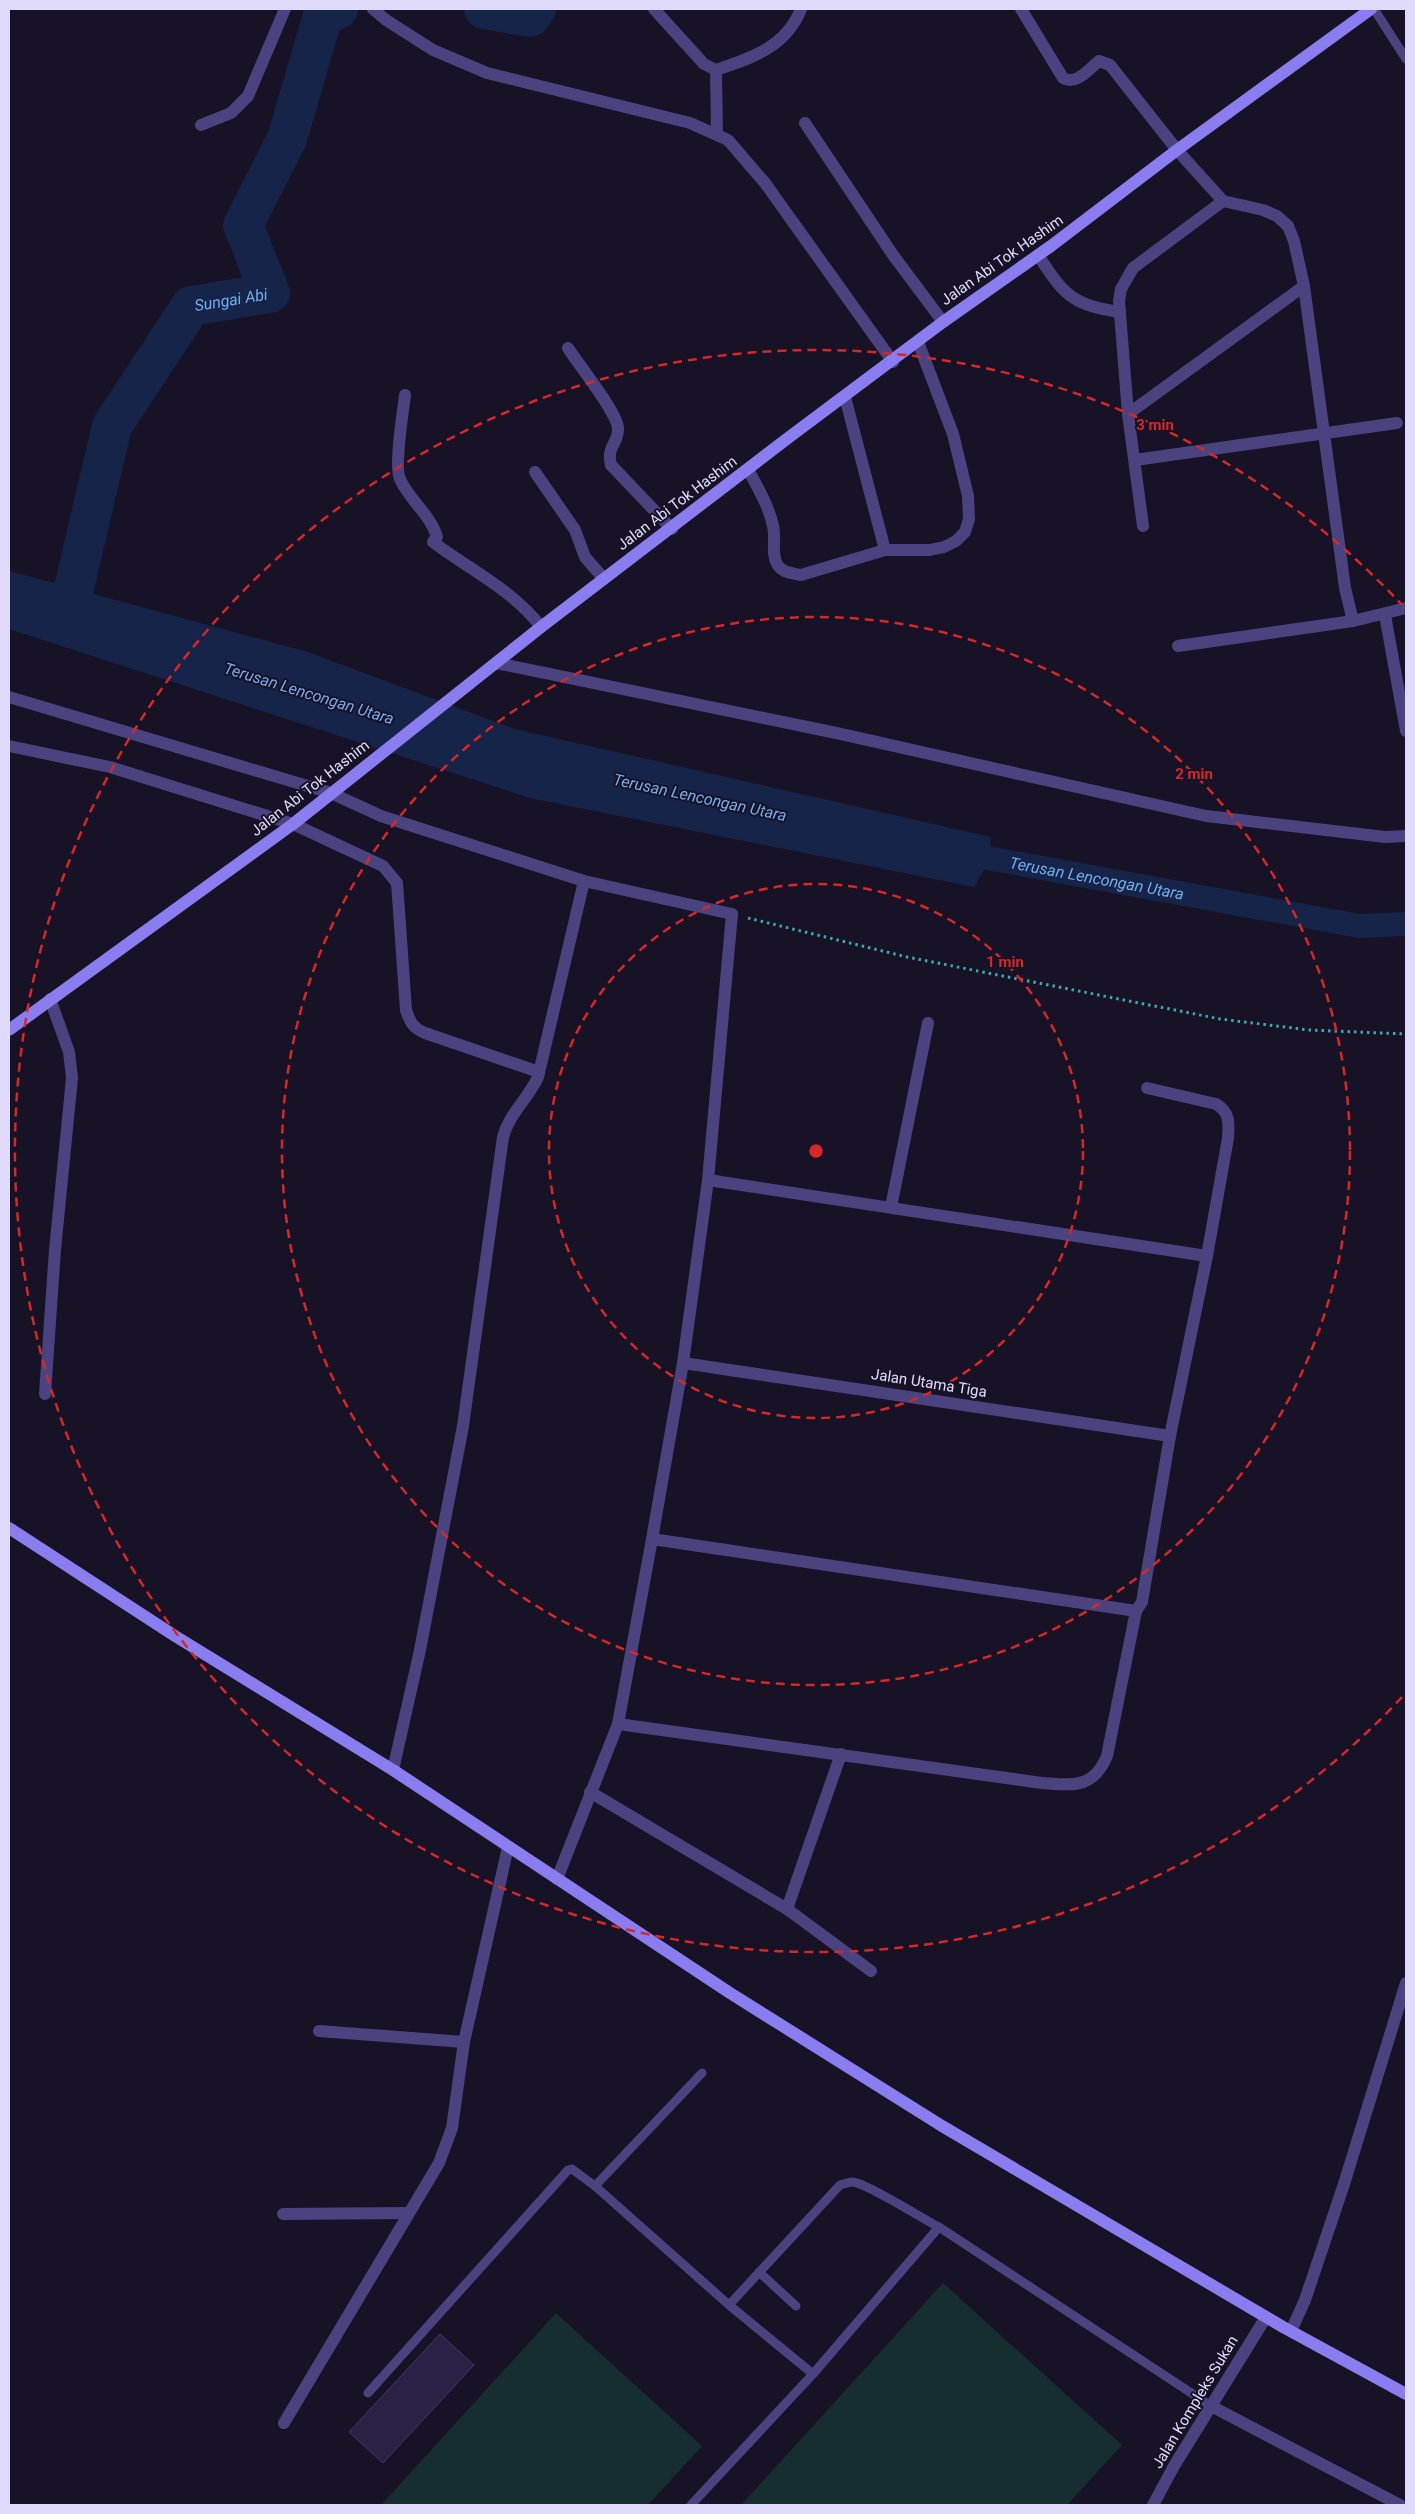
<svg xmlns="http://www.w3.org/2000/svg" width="1415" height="2514" font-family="Roboto,sans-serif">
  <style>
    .green { fill: #162e2f }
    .water { fill: #152448 }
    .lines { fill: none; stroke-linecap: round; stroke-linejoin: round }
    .canal { stroke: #152448; stroke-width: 24 }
    .river { stroke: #152448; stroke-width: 40 }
    .building { fill: #2b2145; stroke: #45356e }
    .path { stroke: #3eaaac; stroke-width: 3; stroke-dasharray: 2.5 4; stroke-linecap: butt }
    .lane { stroke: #4a437f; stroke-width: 9 }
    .street { stroke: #4a437f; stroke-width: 12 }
    .secondary { stroke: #897df0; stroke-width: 12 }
    .ring { fill: none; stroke: #d62828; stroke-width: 2.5; stroke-dasharray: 9 6 }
    .labels { text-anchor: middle; stroke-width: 4; stroke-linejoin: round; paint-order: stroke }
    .street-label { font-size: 15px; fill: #e1dbfb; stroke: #171226 }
    .water-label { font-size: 16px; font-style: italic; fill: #75adef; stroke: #171226 }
    .centre { fill: #d62828; stroke: #171226; stroke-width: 2.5 }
    .ring-label { font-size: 15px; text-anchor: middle; font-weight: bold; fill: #d62828; stroke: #171226; stroke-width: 4; stroke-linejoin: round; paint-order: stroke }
  </style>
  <rect width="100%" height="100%" fill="#171226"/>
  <g class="green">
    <path d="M 943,2283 L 1122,2445 L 1067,2505 L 741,2505 Z"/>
    <path d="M 556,2313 L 702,2446 L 648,2505 L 381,2505 Z"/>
  </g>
  <path class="water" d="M 9,571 L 308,652 L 515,729 L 991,837 L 990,860 L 974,887 L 530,798 L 9,629 Z"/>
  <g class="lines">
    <path class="canal" id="s1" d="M 960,853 L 1360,926 L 1406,924"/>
    <g class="river">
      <path d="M 484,9 L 530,17 L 536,9"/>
      <path id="s2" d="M 59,618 L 74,588 L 112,426 L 191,306 L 270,293 L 243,225 L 287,139 L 323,15 L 338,9"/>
    </g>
  </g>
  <path class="building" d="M 440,2334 L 474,2365 L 383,2463 L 349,2432 Z"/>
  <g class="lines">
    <path class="path" d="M 748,918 L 907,957 L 1220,1019 L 1309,1030 L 1406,1034"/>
    <g class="lane">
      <path d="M 1374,9 L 1406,59"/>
      <path d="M 595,2186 L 702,2073"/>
      <path d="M 759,2272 L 796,2306"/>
      <path d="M 729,2305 L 840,2185 C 844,2184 848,2182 852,2182 C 865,2182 923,2219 939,2227 L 1211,2406"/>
      <path d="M 368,2393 L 568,2170 L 572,2169 L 595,2186 L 729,2305 L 813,2374"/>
      <path d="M 691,2505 L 813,2374 L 939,2227"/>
    </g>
    <g class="street">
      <path d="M 373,9 L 386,20 L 433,50 L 487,73 L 690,123 L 728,140 L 765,183 L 893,362"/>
      <path d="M 654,9 L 704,64 L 716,70 L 717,135"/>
      <path d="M 1021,9 L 1063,78 C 1076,86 1089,69 1099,61 L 1110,65 L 1177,150 L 1223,201 L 1263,210 L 1277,216 L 1288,226 L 1294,241 L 1304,286 L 1345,588 L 1353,621 L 1178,646"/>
      <path d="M 716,70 C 752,58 786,47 801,9"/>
      <path d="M 805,123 L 893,255 L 943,322"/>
      <path d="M 201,125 L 231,113 L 248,96 L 285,9"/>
      <path d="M 1038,255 C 1064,295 1072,305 1120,312"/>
      <path d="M 568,348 C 578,364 617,412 618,428 C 619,444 606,445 611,465 L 672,529"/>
      <path d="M 405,395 C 403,411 394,467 400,479 C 409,500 431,515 437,537 L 433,542 C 470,570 513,590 541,627"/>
      <path d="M 845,397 L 885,550"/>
      <path d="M 1128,414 L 1304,286"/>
      <path d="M 1135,460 L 1397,423"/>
      <path d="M 748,469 C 757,487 769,506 773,526 C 776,538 771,553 777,564 C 782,573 792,573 801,575 L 885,550 L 930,550 L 944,547 L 956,541 L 965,532 L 969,519 L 968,496 L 953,434 L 918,342"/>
      <path d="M 535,472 L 575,530 L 585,557 L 604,579"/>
      <path d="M 1143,526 L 1128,414 L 1119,301 L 1121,289 L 1133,268 L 1223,201"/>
      <path d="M 1385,615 L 1406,731"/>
      <path d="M 1353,621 L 1406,608"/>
      <path d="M 496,663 L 841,734 L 1206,816 L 1385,837 L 1406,836"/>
      <path d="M 9,697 L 331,793 L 381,816 L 584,881 L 732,914 L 708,1180 L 683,1363 L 652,1539 L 618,1724 L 557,1879"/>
      <path d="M 9,746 L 110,767 L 293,824 L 383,866 L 397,883 L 406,1010 C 410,1022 413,1028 425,1033 L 539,1072"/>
      <path d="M 708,1180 L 1207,1256"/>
      <path d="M 891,1207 L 928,1023"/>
      <path d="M 683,1363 L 1170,1436"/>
      <path d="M 45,1394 L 55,1250 L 72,1078 L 69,1052 L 50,999"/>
      <path d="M 652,1539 L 1136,1611 L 1142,1602 L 1170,1436 L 1207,1256 L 1228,1138 C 1229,1123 1230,1112 1216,1104 L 1147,1088"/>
      <path d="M 618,1724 L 1042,1783 C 1073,1785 1093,1789 1107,1756 L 1136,1611"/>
      <path d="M 393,1770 L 420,1650 L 463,1426 L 503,1137 C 509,1114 528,1099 538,1077 L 584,881"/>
      <path d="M 590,1792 L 787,1909 L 871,1971"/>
      <path d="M 787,1909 L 841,1754"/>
      <path d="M 319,2031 L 464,2042"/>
      <path d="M 283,2214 L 408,2213"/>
      <path d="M 1291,2331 L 1305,2300 L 1344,2184 L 1406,1983"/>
      <path d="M 1211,2406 L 1400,2505"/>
      <path d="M 284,2423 L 439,2163 L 452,2128 L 464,2042 L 508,1847"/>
      <path d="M 1153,2505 L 1174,2466 L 1266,2317"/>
    </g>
    <g class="secondary">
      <path d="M 9,1030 L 293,824 L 541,627 L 788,438 L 943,322 L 1051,246 L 1177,150 L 1371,9"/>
      <path d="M 9,1528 L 175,1636 L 393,1770 L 730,1993 L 942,2126 L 1283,2327 L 1406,2394"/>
    </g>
  </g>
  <g class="ring">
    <circle cx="816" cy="1151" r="267"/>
    <circle cx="816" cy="1151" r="534"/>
    <path d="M1402 1697A801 801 0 1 1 1402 605"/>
  </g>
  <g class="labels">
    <g class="street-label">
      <text transform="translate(1002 260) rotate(-35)" y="5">Jalan Abi Tok Hashim</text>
      <text transform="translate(677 503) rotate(-37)" y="5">Jalan Abi Tok Hashim</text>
      <text transform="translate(310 788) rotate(-38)" y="5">Jalan Abi Tok Hashim</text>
      <text transform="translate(929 1383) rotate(9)" y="5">Jalan Utama Tiga</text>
      <text transform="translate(1195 2402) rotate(-59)" y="5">Jalan Kompleks Sukan</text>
    </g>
    <g class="water-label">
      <text dy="6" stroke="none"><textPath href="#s2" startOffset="384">Sungai Abi</textPath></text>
      <text transform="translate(309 693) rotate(17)" y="6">Terusan Lencongan Utara</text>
      <text transform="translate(700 797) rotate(12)" y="6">Terusan Lencongan Utara</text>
      <text dy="6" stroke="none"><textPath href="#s1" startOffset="139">Terusan Lencongan Utara</textPath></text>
    </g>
  </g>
  <circle cx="816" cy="1151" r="8" class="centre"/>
  <g class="ring-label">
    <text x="1155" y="430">3 min</text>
    <text x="1194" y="779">2 min</text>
    <text x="1005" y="967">1 min</text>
  </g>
  <rect width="1415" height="2514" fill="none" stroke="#e1dbfb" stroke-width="20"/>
</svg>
